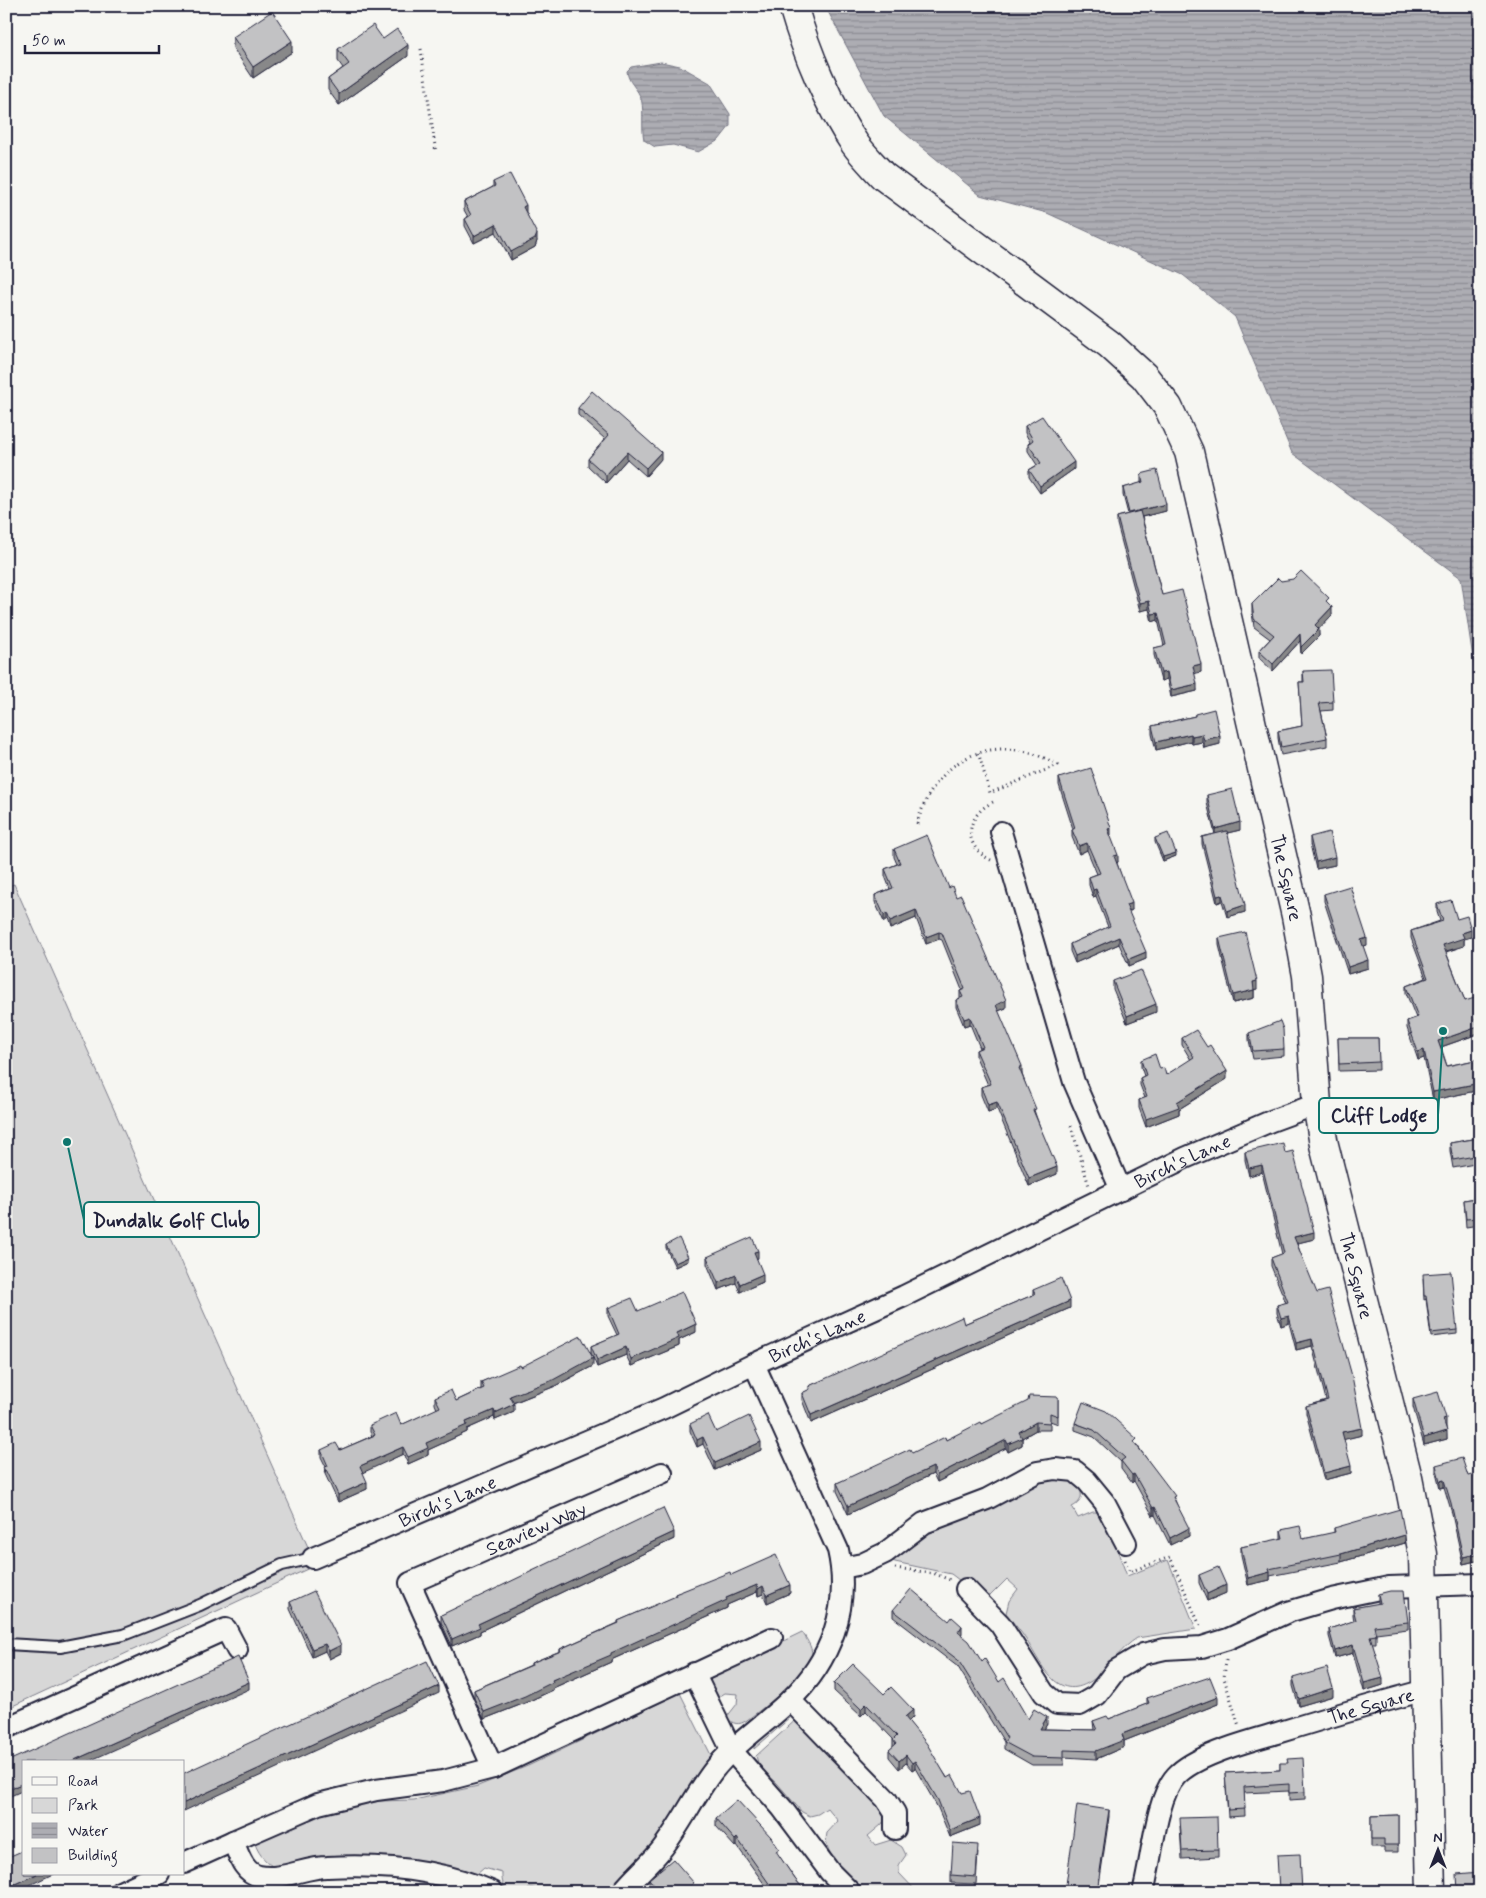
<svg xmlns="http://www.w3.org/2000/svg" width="1486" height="1898" font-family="Mynerve,sans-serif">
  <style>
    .green { fill: #d7d7d7; stroke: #7c7c89 }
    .water { fill: url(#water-rules); stroke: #757583 }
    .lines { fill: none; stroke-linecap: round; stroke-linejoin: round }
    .lane-casing { stroke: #22223b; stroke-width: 14 }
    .street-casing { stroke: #22223b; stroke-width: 24 }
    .secondary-casing { stroke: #22223b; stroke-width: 31 }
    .path { stroke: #22223b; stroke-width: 3; stroke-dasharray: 1 4; stroke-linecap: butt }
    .lane { stroke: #f6f6f2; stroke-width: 10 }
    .street { stroke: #f6f6f2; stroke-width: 20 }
    .secondary { stroke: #f6f6f2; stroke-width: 28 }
    .wall { fill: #a7a7a9; stroke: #22223b }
    .shaded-wall { fill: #888889; stroke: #22223b }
    .building { fill: #c2c2c4; stroke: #22223b }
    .labels { text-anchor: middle; stroke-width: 4.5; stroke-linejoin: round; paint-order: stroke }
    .street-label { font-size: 19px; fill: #22223b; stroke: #f6f6f2 }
    .leader { fill: none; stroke: #0f766e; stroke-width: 2 }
    .callout-dot { fill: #0f766e; stroke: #f6f6f2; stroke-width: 2 }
    .callout { fill: #f6f6f2; stroke: #0f766e; stroke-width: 2 }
    .callout-label { font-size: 20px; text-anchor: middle; font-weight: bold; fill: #22223b }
  </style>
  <defs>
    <pattern id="water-rules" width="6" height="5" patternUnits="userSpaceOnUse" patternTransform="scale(1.25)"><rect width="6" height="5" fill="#adadb3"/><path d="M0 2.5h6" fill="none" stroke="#8c8c93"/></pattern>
  </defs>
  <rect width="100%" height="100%" fill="#f6f6f2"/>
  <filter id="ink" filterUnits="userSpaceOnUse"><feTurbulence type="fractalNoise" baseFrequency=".02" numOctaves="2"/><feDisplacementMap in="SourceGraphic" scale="10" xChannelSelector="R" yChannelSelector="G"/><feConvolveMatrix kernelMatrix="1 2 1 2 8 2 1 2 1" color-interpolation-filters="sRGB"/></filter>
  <g filter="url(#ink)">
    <g class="green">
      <path d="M 14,884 L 316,1565 L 6,1709 L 6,887 Z"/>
      <path d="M 1070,1475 C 1079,1485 1089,1499 1072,1507 L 1078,1518 L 1093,1512 L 1102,1512 L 1122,1546 L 1117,1549 L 1127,1576 L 1168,1560 L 1196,1629 L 1137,1638 C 1121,1648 1112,1664 1098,1676 C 1060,1707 1044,1669 1027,1641 C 1021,1631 1013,1623 1006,1613 L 1009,1601 L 1018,1589 L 1007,1579 L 990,1596 L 976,1593 L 951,1574 L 895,1562 L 888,1559 L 908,1540 L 1041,1477 Z"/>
      <path d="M 802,1632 C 806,1638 812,1647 812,1654 C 812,1671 762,1709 747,1720 C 739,1726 733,1724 726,1718 L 737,1704 L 738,1694 L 725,1693 L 717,1698 L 710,1683 L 711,1676 Z"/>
      <path d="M 680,1693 L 712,1757 C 688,1794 642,1875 601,1891 C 593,1894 553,1894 544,1892 C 540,1891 535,1888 530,1887 L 527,1892 C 511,1892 501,1892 502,1873 L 484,1868 L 476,1875 L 273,1867 C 263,1859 258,1853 254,1841 L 308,1817 L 342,1807 L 380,1801 L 414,1800 L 478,1786 L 530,1765 Z"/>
      <path d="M 789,1717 L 790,1718 L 754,1749 L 754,1746 C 761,1733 775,1723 789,1717 Z"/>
      <path d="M 799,1717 L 888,1816 L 881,1825 L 868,1836 L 875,1845 L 891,1840 L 902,1847 L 906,1855 L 899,1865 L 899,1873 L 917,1892 L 867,1892 C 852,1878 821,1856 827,1833 L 838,1821 L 827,1808 L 818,1814 L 810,1816 L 802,1812 L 777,1783 L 759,1766 L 756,1756 Z"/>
    </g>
    <g class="water">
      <path d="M 825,6 L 1480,6 L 1480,705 L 1461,578 L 1292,453 L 1235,317 L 1183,275 L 1047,213 L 980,195 L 884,116 Z"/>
      <path d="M 661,62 L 680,66 L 710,83 L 730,114 L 730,126 L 719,140 L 698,152 L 673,145 L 655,147 L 644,140 C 641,127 645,106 640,96 C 636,87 628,82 627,71 L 631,67 Z"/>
    </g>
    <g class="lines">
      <defs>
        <path id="lane" d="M 6,1644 L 60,1647 L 123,1635 L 200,1605 L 282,1565 L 313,1558"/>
        <g id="street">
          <path d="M 1001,832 L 1074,1082 L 1121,1190"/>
          <path id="s1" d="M 313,1558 L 664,1408 L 754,1364 L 904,1296 L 1185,1158 L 1271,1121 L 1317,1104"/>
          <path d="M 842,1568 L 862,1564 L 885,1553 L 924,1523 L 987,1499 L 1037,1472 L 1055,1469 L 1075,1471 L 1087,1481 L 1105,1503 L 1126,1543"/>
          <path d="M 966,1589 L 1000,1624 L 1044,1693 L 1057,1704 L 1080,1705 L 1097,1695 L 1116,1670 L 1143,1654 L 1165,1649 L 1202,1647 L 1228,1639 L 1288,1612 L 1332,1599 L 1389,1587 L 1480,1584"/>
          <path d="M 694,1673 L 732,1751 L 782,1808 L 830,1872 L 850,1892"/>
          <path d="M 790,1700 L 886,1799 L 895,1813 L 895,1829"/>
          <path d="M 6,1728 L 226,1629 L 237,1650"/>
          <path id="s2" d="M 493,1768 L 410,1583 L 662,1473"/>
          <path d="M 184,1863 L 233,1841"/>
          <path d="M 120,1892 L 159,1874"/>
          <path d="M 493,1892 C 442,1870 382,1864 327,1867 C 305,1867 281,1881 259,1876 C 243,1872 239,1855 233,1841 L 318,1804 L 376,1790 L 443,1781 L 493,1768 L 772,1638"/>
          <path d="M 622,1892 C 634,1877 649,1865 661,1850 C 681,1825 694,1796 713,1771 C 734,1744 764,1725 789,1701 C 831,1661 851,1607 838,1550 L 754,1364"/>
          <path id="s3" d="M 1143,1892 C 1152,1861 1155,1799 1176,1776 C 1195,1755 1250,1741 1277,1733 C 1326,1718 1376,1703 1426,1690"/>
        </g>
        <g id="secondary">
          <path id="s4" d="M 793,6 C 806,51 828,105 855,144 C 863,155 874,166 883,176 L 1109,344 L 1144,376 L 1168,407 L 1189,452 L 1296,916 L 1307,976 L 1317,1104 L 1324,1145 L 1408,1478 L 1423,1554 L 1431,1892"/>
        </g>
      </defs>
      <use href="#lane" class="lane-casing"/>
      <use href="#street" class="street-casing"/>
      <use href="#secondary" class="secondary-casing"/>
      <g class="path">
        <path d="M 421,49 L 436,153"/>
        <path d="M 917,824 C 936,756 996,729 1058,765 L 990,793 L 978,752"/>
        <path d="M 991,860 C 961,846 966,815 993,802"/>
        <path d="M 1071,1126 L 1089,1186"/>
        <path d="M 1125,1560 L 1129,1572 L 1170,1557 L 1201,1628"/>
        <path d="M 895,1568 L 933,1573 L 950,1580"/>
        <path d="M 1226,1660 L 1224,1678 L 1239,1726"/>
      </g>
      <use href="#lane" class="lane"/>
      <use href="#street" class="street"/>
      <use href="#secondary" class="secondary"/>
    </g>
    <g class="wall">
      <path d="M 233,37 L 292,52 L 253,78 L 233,48 Z"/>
      <path d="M 338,49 L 408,56 L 339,105 L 328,90 L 328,79 L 343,68 L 338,61 Z"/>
      <path d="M 493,182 L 526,212 L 537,241 L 535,247 L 511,260 L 496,232 L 474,243 L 465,226 L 465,219 L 468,217 L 464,210 L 464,202 L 493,187 Z"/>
      <path d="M 578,408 L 661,459 L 646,476 L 627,459 L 606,483 L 588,466 L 588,459 L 605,439 L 578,415 Z"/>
      <path d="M 1025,426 L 1074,469 L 1040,493 L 1029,477 L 1029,470 L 1037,465 L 1028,451 L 1028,444 L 1030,442 L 1025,433 Z"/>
      <path d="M 1141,474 L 1166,511 L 1142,517 L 1162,595 L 1201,672 L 1194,673 L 1197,691 L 1171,697 L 1167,679 L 1161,681 L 1154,655 L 1154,648 L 1164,646 L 1158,620 L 1152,622 L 1149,609 L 1140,611 L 1117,524 L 1117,517 L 1128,514 L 1123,495 L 1123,488 L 1141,483 Z"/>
      <path d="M 1281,581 L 1329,604 L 1332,615 L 1318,629 L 1319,636 L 1301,654 L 1300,641 L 1273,671 L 1259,658 L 1259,651 L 1270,639 L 1254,627 L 1252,612 L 1252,604 Z"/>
      <path d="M 1303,671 L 1333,702 L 1333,710 L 1321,711 L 1327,738 L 1327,746 L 1281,755 L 1278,738 L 1278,731 L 1302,726 L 1299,682 L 1303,682 Z"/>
      <path d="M 1195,714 L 1220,744 L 1204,748 L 1202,742 L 1192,744 L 1191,741 L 1156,750 L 1152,734 L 1152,726 L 1195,716 Z"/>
      <path d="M 1059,778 L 1111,835 L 1110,836 L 1118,862 L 1117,863 L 1132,910 L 1128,912 L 1146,959 L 1129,966 L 1119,944 L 1075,963 L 1070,951 L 1070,944 L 1108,927 L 1096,896 L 1093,897 L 1089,885 L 1089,877 L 1097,874 L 1087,850 L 1079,854 L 1072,837 L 1072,830 L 1073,829 L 1059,785 Z"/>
      <path d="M 1207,795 L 1240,830 L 1227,833 L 1245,912 L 1227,917 L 1222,901 L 1217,903 L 1202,844 L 1202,837 L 1215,834 L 1207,803 Z"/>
      <path d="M 1310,837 L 1335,865 L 1316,869 L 1310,844 Z"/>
      <path d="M 1155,838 L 1176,856 L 1163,861 L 1155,842 Z"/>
      <path d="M 894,849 L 949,888 L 1006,1008 L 998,1011 L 1022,1074 L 1036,1116 L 1057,1174 L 1029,1186 L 997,1109 L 988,1112 L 981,1095 L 981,1087 L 988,1085 L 976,1057 L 976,1050 L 980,1048 L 970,1024 L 964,1026 L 956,1007 L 956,1000 L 960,998 L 960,991 L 962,990 L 942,940 L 939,939 L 926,944 L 916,918 L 890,929 L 887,920 L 884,922 L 875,902 L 875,895 L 890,889 L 885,876 L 885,869 L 897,864 L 894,857 Z"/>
      <path d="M 1324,894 L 1367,945 L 1363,946 L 1368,968 L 1348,974 L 1324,901 Z"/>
      <path d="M 1437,904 L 1457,919 L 1471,937 L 1464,939 L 1464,946 L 1446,952 L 1465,1001 L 1480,1003 L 1480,1025 L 1478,1026 L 1478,1034 L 1441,1047 L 1447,1066 L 1480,1059 L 1480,1090 L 1433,1100 L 1424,1058 L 1418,1060 L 1407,1028 L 1407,1021 L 1416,1018 L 1406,993 L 1406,986 L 1426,978 L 1411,938 L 1411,931 L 1440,921 L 1437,912 Z"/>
      <path d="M 1219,938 L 1257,989 L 1254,989 L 1254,998 L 1233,1003 L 1219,945 Z"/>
      <path d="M 1113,981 L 1156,1012 L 1127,1023 L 1113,989 Z"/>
      <path d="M 1249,1033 L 1284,1049 L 1284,1056 L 1253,1059 L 1249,1040 Z"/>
      <path d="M 1182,1038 L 1227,1079 L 1179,1109 L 1179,1114 L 1146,1127 L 1139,1108 L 1139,1100 L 1145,1098 L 1140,1085 L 1140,1078 L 1144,1076 L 1141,1067 L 1141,1060 L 1160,1069 L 1166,1075 L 1191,1060 L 1182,1045 Z"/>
      <path d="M 1338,1038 L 1378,1038 L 1379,1070 L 1339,1071 Z"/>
      <path d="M 1477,1127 L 1480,1127 L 1480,1163 L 1453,1168 L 1450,1151 L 1450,1143 L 1478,1138 Z"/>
      <path d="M 1245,1152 L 1285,1153 L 1314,1239 L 1297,1243 L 1362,1435 L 1344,1439 L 1351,1473 L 1324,1480 L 1306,1413 L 1306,1406 L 1326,1400 L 1312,1346 L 1296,1350 L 1289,1323 L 1281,1326 L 1277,1313 L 1277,1305 L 1286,1303 L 1271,1266 L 1271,1258 L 1282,1254 L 1262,1172 L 1249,1176 L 1245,1160 Z"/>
      <path d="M 1480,1193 L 1480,1231 L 1479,1231 L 1479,1225 L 1466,1227 L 1464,1200 L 1476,1198 L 1476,1194 Z"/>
      <path d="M 666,1245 L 688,1261 L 675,1267 L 666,1248 Z"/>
      <path d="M 707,1257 L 758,1258 L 756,1259 L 763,1282 L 740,1292 L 736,1283 L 718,1290 L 707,1264 Z"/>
      <path d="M 1423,1278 L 1457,1330 L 1457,1334 L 1431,1337 L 1426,1299 L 1424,1300 Z"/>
      <path d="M 1033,1290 L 1070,1308 L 811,1423 L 802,1400 L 802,1393 L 809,1390 L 809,1386 L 964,1324 L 1033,1295 Z"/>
      <path d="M 608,1308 L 638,1311 L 696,1332 L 679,1340 L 679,1346 L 631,1366 L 626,1355 L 597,1367 L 591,1353 L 591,1346 L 617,1335 L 608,1316 Z"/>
      <path d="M 593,1366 L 553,1387 L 513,1403 L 514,1412 L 495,1420 L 494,1417 L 467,1429 L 467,1432 L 428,1450 L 428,1455 L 408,1464 L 403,1454 L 362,1472 L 367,1489 L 338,1502 L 325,1474 L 326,1467 L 321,1457 L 321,1450 L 340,1450 L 372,1436 L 370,1432 L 370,1425 L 401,1425 L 437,1409 L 435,1404 L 435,1397 L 456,1401 L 481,1389 L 481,1382 L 521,1367 Z"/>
      <path d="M 1058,1397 L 1058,1424 L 1050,1421 L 1050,1430 L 1036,1430 L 1022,1438 L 1022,1445 L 1008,1452 L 1006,1448 L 937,1482 L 933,1474 L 848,1514 L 837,1491 L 837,1483 L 946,1440 L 982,1424 Z"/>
      <path d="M 1413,1399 L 1446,1426 L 1447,1439 L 1424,1445 L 1413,1407 Z"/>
      <path d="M 1075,1423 L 1137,1445 L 1175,1500 L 1189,1536 L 1170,1545 L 1155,1515 L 1153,1516 L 1134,1481 L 1132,1483 L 1121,1468 L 1121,1462 L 1094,1437 L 1075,1430 Z"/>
      <path d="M 690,1424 L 716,1432 L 761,1450 L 715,1470 L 703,1444 L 697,1447 L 690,1431 Z"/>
      <path d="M 1436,1465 L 1480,1535 L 1476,1536 L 1480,1560 L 1463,1564 L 1451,1510 L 1444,1487 L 1440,1488 L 1436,1472 Z"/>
      <path d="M 1334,1528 L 1405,1543 L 1341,1562 L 1270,1576 L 1270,1580 L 1248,1585 L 1241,1555 L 1241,1547 L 1281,1539 L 1281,1530 L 1303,1539 L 1334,1533 Z"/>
      <path d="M 674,1539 L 480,1631 L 480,1634 L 452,1646 L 441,1622 L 441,1615 Z"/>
      <path d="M 731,1575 L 790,1593 L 767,1603 L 763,1594 L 758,1596 L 757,1592 L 727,1605 L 727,1608 L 611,1660 L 611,1662 L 553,1688 L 553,1690 L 525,1703 L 484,1719 L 474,1698 L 474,1690 L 531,1665 L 531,1663 L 560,1651 L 560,1649 L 618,1623 L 618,1621 L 675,1597 L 675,1594 Z"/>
      <path d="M 1199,1575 L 1226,1593 L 1207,1601 L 1199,1583 Z"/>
      <path d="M 1378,1594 L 1408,1622 L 1408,1629 L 1376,1633 L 1376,1643 L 1372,1643 L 1383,1685 L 1364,1691 L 1353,1653 L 1335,1658 L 1329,1636 L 1329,1629 L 1354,1621 L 1353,1615 L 1353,1608 L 1378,1604 Z"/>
      <path d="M 290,1602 L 341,1653 L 329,1659 L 325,1651 L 312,1657 L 290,1609 Z"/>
      <path d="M 893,1610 L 962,1633 L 961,1635 L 982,1662 L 999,1682 L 1028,1719 L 1047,1724 L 1044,1729 L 1094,1730 L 1093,1721 L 1109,1719 L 1147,1704 L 1147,1698 L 1218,1704 L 1124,1741 L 1124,1747 L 1096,1759 L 1064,1757 L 1064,1765 L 1032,1765 L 1004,1749 L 1004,1742 L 958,1667 L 893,1617 Z"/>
      <path d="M 1293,1678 L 1333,1696 L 1299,1706 L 1293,1686 Z"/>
      <path d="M 834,1683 L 884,1694 L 913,1717 L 908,1721 L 980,1825 L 950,1837 L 938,1808 L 915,1768 L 912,1770 L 906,1763 L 899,1769 L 889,1757 L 889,1750 L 893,1747 L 893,1739 L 866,1711 L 861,1716 L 834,1691 Z"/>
      <path d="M 1280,1763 L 1305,1792 L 1305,1799 L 1289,1800 L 1289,1791 L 1244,1793 L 1245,1816 L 1228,1817 L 1225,1773 L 1280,1770 Z"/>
      <path d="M 1398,1815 L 1398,1852 L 1384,1852 L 1384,1847 L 1371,1847 L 1371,1816 Z"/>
      <path d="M 716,1818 L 779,1856 L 795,1879 L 806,1892 L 770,1892 L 737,1846 L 735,1847 L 716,1826 Z"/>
      <path d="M 1180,1826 L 1218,1850 L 1218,1857 L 1182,1859 Z"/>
      <path d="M 978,1852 L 976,1884 L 951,1883 L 951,1875 Z"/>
      <path d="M 649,1879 L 694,1889 L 696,1892 L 654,1892 L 649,1887 Z"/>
    </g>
    <g class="shaded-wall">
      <path d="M 292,41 L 292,52 L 253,78 L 253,67 Z"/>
      <path d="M 408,45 L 408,56 L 339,105 L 339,94 Z"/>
      <path d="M 526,205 L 526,212 L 523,214 L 523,207 Z"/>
      <path d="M 496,224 L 496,232 L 474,243 L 474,236 Z"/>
      <path d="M 537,234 L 537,241 L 535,247 L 511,260 L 511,252 Z"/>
      <path d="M 627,452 L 627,459 L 606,483 L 606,475 Z"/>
      <path d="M 661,452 L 661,459 L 646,476 L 646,468 Z"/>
      <path d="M 1074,462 L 1074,469 L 1040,493 L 1040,486 Z"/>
      <path d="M 1166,504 L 1166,511 L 1129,520 L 1129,513 Z"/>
      <path d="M 1149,601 L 1149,609 L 1140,611 L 1140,603 Z"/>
      <path d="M 1332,607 L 1332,615 L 1315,633 L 1315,625 Z"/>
      <path d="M 1158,613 L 1158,620 L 1152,622 L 1152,614 Z"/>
      <path d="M 1319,629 L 1319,636 L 1301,654 L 1301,647 Z"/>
      <path d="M 1300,634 L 1300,641 L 1273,671 L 1273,664 Z"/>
      <path d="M 1201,664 L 1201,672 L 1193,674 L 1193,666 Z"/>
      <path d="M 1167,672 L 1167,679 L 1161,681 L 1161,673 Z"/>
      <path d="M 1197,684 L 1197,691 L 1171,697 L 1171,690 Z"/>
      <path d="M 1191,734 L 1191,741 L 1156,750 L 1156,742 Z"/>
      <path d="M 1202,734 L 1202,742 L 1192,744 L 1192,736 Z"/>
      <path d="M 1220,736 L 1220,744 L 1204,748 L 1204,740 Z"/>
      <path d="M 1240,822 L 1240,830 L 1215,836 L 1215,829 Z"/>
      <path d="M 1111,828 L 1111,835 L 1108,837 L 1108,829 Z"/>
      <path d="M 1087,843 L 1087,850 L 1079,854 L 1079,846 Z"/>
      <path d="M 1176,853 L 1176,856 L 1163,861 L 1163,857 Z"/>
      <path d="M 1118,855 L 1118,862 L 1114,864 L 1114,856 Z"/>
      <path d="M 1335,857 L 1335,865 L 1316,869 L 1316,862 Z"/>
      <path d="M 1096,889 L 1096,896 L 1093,897 L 1093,890 Z"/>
      <path d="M 1222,895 L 1222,901 L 1217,903 L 1217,896 Z"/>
      <path d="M 1132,903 L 1132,910 L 1126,913 L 1126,905 Z"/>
      <path d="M 1245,905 L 1245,912 L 1227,917 L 1227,911 Z"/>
      <path d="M 916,910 L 916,918 L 890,929 L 890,921 Z"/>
      <path d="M 887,913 L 887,920 L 884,922 L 884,915 Z"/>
      <path d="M 1471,930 L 1471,937 L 1464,939 L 1464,946 L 1443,952 L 1443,945 L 1462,933 Z"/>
      <path d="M 939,932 L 939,939 L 926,944 L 926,937 Z"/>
      <path d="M 1119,937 L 1119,944 L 1075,963 L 1075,956 Z"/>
      <path d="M 1367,938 L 1367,945 L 1361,947 L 1361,940 Z"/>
      <path d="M 1146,952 L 1146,959 L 1129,966 L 1129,959 Z"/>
      <path d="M 1368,960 L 1368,968 L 1348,974 L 1348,967 Z"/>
      <path d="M 1257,981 L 1257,989 L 1253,990 L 1253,982 Z"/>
      <path d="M 1254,990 L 1254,998 L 1233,1003 L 1233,995 Z"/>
      <path d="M 1006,1000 L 1006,1008 L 996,1012 L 996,1005 Z"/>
      <path d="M 1156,1004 L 1156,1012 L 1127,1023 L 1127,1016 Z"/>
      <path d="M 970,1017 L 970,1024 L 964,1026 L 964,1019 Z"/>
      <path d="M 1480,1018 L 1480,1025 L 1475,1027 L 1475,1019 Z"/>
      <path d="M 1478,1027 L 1478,1034 L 1438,1048 L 1438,1041 Z"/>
      <path d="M 1424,1050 L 1424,1058 L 1418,1060 L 1418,1052 Z"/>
      <path d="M 1022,1066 L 1022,1074 L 1019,1075 L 1019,1068 Z"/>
      <path d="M 1227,1071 L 1227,1079 L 1179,1109 L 1179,1114 L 1146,1127 L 1146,1119 L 1177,1102 Z"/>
      <path d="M 1480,1083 L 1480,1090 L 1433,1100 L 1433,1092 Z"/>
      <path d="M 997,1102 L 997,1109 L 988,1112 L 988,1105 Z"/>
      <path d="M 1262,1165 L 1262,1172 L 1249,1176 L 1249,1168 Z"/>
      <path d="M 1057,1167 L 1057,1174 L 1029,1186 L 1029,1178 Z"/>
      <path d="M 1314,1232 L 1314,1239 L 1294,1244 L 1294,1237 Z"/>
      <path d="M 758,1251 L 758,1258 L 754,1260 L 754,1252 Z"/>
      <path d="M 688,1257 L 688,1261 L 675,1267 L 675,1263 Z"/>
      <path d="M 763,1274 L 763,1282 L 740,1292 L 740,1284 Z"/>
      <path d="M 736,1275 L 736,1283 L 718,1290 L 718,1283 Z"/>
      <path d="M 1070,1301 L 1070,1308 L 811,1423 L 811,1415 Z"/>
      <path d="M 1289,1316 L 1289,1323 L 1281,1326 L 1281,1318 Z"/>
      <path d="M 696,1324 L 696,1332 L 679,1340 L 679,1346 L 631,1366 L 631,1359 L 677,1333 Z"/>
      <path d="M 1312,1339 L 1312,1346 L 1296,1350 L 1296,1343 Z"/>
      <path d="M 626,1347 L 626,1355 L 597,1367 L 597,1360 Z"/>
      <path d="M 593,1358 L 593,1366 L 553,1387 L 510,1404 L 510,1396 Z"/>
      <path d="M 514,1404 L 514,1412 L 495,1420 L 495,1413 Z"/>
      <path d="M 494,1410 L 494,1417 L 467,1429 L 467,1432 L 428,1450 L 428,1455 L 408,1464 L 408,1457 L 426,1443 L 466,1422 Z"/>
      <path d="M 1446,1418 L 1446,1426 L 1443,1427 L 1443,1419 Z"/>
      <path d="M 1036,1422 L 1036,1430 L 1022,1438 L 1022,1445 L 1008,1452 L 1008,1444 L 1019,1432 Z"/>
      <path d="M 1362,1428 L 1362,1435 L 1342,1440 L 1342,1432 Z"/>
      <path d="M 1447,1431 L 1447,1439 L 1424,1445 L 1424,1438 Z"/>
      <path d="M 703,1437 L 703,1444 L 697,1447 L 697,1440 Z"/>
      <path d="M 1006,1440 L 1006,1448 L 937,1482 L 937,1475 Z"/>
      <path d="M 761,1442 L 761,1450 L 715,1470 L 715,1463 Z"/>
      <path d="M 403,1447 L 403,1454 L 360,1474 L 360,1466 Z"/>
      <path d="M 1351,1466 L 1351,1473 L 1324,1480 L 1324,1473 Z"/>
      <path d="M 933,1467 L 933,1474 L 848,1514 L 848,1506 Z"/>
      <path d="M 1134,1474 L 1134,1481 L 1132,1483 L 1132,1475 Z"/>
      <path d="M 1444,1480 L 1444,1487 L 1440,1488 L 1440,1481 Z"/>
      <path d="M 367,1482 L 367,1489 L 338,1502 L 338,1495 Z"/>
      <path d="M 1155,1507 L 1155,1515 L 1153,1516 L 1153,1508 Z"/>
      <path d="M 1189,1528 L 1189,1536 L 1170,1545 L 1170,1538 Z"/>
      <path d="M 1480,1528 L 1480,1535 L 1474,1537 L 1474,1530 Z"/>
      <path d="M 674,1532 L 674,1539 L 480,1631 L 480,1634 L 452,1646 L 452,1639 L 478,1624 Z"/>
      <path d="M 1405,1535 L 1405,1543 L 1341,1562 L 1341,1554 Z"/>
      <path d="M 1480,1553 L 1480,1560 L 1463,1564 L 1463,1557 Z"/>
      <path d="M 1270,1572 L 1270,1580 L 1248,1585 L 1248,1578 Z"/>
      <path d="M 757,1585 L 757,1592 L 727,1605 L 727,1608 L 611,1660 L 611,1662 L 553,1688 L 553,1690 L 525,1703 L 484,1719 L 484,1712 L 552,1680 L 726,1598 Z"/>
      <path d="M 790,1585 L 790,1593 L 767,1603 L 767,1595 Z"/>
      <path d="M 1226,1585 L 1226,1593 L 1207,1601 L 1207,1594 Z"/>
      <path d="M 763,1586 L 763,1594 L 758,1596 L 758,1589 Z"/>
      <path d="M 962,1626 L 962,1633 L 958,1639 L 958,1632 Z"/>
      <path d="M 325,1644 L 325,1651 L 312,1657 L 312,1649 Z"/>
      <path d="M 341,1645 L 341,1653 L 329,1659 L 329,1651 Z"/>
      <path d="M 1353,1645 L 1353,1653 L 1335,1658 L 1335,1651 Z"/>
      <path d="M 1383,1678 L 1383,1685 L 1364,1691 L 1364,1683 Z"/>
      <path d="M 249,1682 L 249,1689 L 87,1762 L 70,1762 Z"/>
      <path d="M 439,1686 L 439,1693 L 184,1811 L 184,1803 Z"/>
      <path d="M 1333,1688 L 1333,1696 L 1299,1706 L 1299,1699 Z"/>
      <path d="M 1218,1697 L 1218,1704 L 1124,1741 L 1124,1747 L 1096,1759 L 1096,1751 L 1122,1734 Z"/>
      <path d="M 866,1704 L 866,1711 L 861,1716 L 861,1709 Z"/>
      <path d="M 913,1710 L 913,1717 L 905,1725 L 905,1717 Z"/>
      <path d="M 1047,1717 L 1047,1724 L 1040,1737 L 1040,1729 Z"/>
      <path d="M 906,1755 L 906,1763 L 899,1769 L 899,1761 Z"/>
      <path d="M 915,1761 L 915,1768 L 912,1770 L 912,1763 Z"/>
      <path d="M 24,1783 L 24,1790 L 6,1798 L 6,1790 Z"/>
      <path d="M 1109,1810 L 1109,1817 L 1098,1892 L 1097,1892 Z"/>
      <path d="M 980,1818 L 980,1825 L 950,1837 L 950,1830 Z"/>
      <path d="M 737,1838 L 737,1846 L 735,1847 L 735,1840 Z"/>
      <path d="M 37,1874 L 53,1874 L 15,1892 L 6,1892 L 6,1888 Z"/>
    </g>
    <g class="building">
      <path d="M 272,11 L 292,41 L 253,67 L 233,37 Z"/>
      <path d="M 373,25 L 383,39 L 397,29 L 408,45 L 339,94 L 328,79 L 349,64 L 338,49 Z"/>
      <path d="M 510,174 L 526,205 L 523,207 L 537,234 L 535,239 L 511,252 L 496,224 L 474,236 L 465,219 L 471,215 L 464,202 L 495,186 L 493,182 Z"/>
      <path d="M 592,391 L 661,452 L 646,468 L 627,452 L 606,475 L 588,459 L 609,435 L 578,408 Z"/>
      <path d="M 1042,416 L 1074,462 L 1040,486 L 1029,470 L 1041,463 L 1028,444 L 1033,440 L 1025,426 Z"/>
      <path d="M 1157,470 L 1166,504 L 1129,513 L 1123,488 L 1143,482 L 1141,474 Z"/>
      <path d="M 1140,511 L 1162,595 L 1182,590 L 1201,664 L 1193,666 L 1197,684 L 1171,690 L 1167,672 L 1161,673 L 1154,648 L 1166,645 L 1158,613 L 1152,614 L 1149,601 L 1140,603 L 1117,517 Z"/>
      <path d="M 1301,571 L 1329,598 L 1326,601 L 1332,607 L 1315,625 L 1319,629 L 1301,647 L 1300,634 L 1273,664 L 1259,651 L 1274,635 L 1254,619 L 1252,604 L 1278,578 L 1281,581 L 1293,579 Z"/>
      <path d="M 1331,670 L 1333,702 L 1319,703 L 1327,738 L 1281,747 L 1278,731 L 1302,726 L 1299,682 L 1304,682 L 1303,671 Z"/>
      <path d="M 1214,709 L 1220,736 L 1204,740 L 1202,734 L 1192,736 L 1191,734 L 1156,742 L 1152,726 L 1195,716 L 1195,714 Z"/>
      <path d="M 1091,768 L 1111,828 L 1108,829 L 1118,855 L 1114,856 L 1132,903 L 1126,905 L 1146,952 L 1129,959 L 1119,937 L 1075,956 L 1070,944 L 1110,926 L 1096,889 L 1093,890 L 1089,877 L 1100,873 L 1087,843 L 1079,846 L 1072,830 L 1075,828 L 1059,778 Z"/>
      <path d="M 1232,789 L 1240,822 L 1215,829 L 1207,795 Z"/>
      <path d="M 1227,831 L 1245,905 L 1227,911 L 1222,895 L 1217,896 L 1202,837 Z"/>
      <path d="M 1329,832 L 1335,857 L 1316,862 L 1310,837 Z"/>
      <path d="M 1168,833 L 1176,853 L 1163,857 L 1155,838 Z"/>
      <path d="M 927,835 L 949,888 L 952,886 L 956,897 L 961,895 L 1006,1000 L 996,1005 L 1022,1066 L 1019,1068 L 1036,1109 L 1033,1110 L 1057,1167 L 1029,1178 L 997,1102 L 988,1105 L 981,1087 L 991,1084 L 976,1050 L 983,1047 L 970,1017 L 964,1019 L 956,1000 L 963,997 L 960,991 L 965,989 L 942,933 L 939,932 L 926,937 L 916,910 L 890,921 L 887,913 L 884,915 L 875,895 L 893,888 L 885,869 L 900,863 L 894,849 Z"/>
      <path d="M 1350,886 L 1367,938 L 1361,940 L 1368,960 L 1348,967 L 1324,894 Z"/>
      <path d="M 1451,900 L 1457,919 L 1467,916 L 1471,930 L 1462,933 L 1464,938 L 1443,945 L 1465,1001 L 1478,997 L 1480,1003 L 1480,1018 L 1475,1019 L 1478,1027 L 1438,1041 L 1447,1066 L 1480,1059 L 1480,1083 L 1433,1092 L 1424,1050 L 1418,1052 L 1407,1021 L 1418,1017 L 1406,986 L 1428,978 L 1411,931 L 1443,921 L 1437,904 Z"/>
      <path d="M 1245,932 L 1257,981 L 1253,982 L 1254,990 L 1233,995 L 1219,938 Z"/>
      <path d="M 1141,970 L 1156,1004 L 1127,1016 L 1113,981 Z"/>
      <path d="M 1280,1021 L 1283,1029 L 1284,1049 L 1253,1051 L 1249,1033 Z"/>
      <path d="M 1196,1030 L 1207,1047 L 1210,1045 L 1227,1071 L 1177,1102 L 1179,1107 L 1146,1119 L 1139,1100 L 1147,1097 L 1140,1078 L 1146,1075 L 1141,1060 L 1155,1054 L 1160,1069 L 1164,1068 L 1166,1075 L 1194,1057 L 1182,1038 Z"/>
      <path d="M 1338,1038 L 1378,1038 L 1379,1062 L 1339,1064 Z"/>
      <path d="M 1477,1127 L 1480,1127 L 1480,1155 L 1453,1160 L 1450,1143 L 1479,1138 Z"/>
      <path d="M 1283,1143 L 1285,1153 L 1293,1151 L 1314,1232 L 1294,1237 L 1317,1293 L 1328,1290 L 1352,1376 L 1362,1428 L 1342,1432 L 1351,1466 L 1324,1473 L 1306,1406 L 1328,1400 L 1312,1339 L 1296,1343 L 1289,1316 L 1281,1318 L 1277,1305 L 1288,1302 L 1271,1258 L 1284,1253 L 1262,1165 L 1249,1168 L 1245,1152 Z"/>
      <path d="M 1480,1193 L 1480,1223 L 1479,1223 L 1479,1218 L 1466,1219 L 1464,1200 L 1476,1198 L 1476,1194 Z"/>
      <path d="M 752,1237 L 758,1251 L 754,1252 L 763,1274 L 740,1284 L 736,1275 L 718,1283 L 707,1257 Z"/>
      <path d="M 679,1238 L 688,1257 L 675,1263 L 666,1245 Z"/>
      <path d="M 1451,1272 L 1457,1330 L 1431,1333 L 1426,1296 L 1424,1296 L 1423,1274 Z"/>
      <path d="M 1061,1278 L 1070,1301 L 811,1415 L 802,1393 L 810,1389 L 809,1386 L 962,1317 L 964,1324 L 1035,1294 L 1033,1290 Z"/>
      <path d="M 682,1292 L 696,1324 L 677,1333 L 679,1338 L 631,1359 L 626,1347 L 597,1360 L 591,1346 L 619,1334 L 608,1308 L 632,1298 L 638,1311 Z"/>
      <path d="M 581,1336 L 593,1358 L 553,1380 L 510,1396 L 514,1404 L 495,1413 L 494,1410 L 466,1422 L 467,1425 L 426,1443 L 428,1448 L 408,1457 L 403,1447 L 360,1466 L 367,1482 L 338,1495 L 325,1467 L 328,1466 L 321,1450 L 336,1443 L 340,1450 L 375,1435 L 370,1425 L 396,1413 L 401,1425 L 440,1407 L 435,1397 L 451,1390 L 456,1401 L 484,1388 L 481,1382 L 520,1365 L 521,1367 Z"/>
      <path d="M 1438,1392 L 1446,1418 L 1443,1419 L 1447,1431 L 1424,1438 L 1413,1399 Z"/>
      <path d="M 1029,1396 L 1058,1397 L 1058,1416 L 1050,1413 L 1050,1423 L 1036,1422 L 1019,1432 L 1022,1438 L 1008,1444 L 1006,1440 L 937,1475 L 933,1467 L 848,1506 L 837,1483 L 910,1449 L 912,1453 L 945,1437 L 946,1440 L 981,1422 L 982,1424 L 1028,1401 Z"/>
      <path d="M 1083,1402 L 1106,1411 L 1137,1439 L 1134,1442 L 1175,1496 L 1173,1497 L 1189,1528 L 1170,1538 L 1155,1507 L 1153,1508 L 1134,1474 L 1132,1475 L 1121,1461 L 1125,1458 L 1094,1430 L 1075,1423 Z"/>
      <path d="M 708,1415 L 716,1432 L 749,1416 L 761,1442 L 715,1463 L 703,1437 L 697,1440 L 690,1424 Z"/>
      <path d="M 1462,1458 L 1468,1476 L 1475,1474 L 1480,1493 L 1480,1528 L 1474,1530 L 1480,1553 L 1463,1557 L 1451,1503 L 1444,1480 L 1440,1481 L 1436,1465 Z"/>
      <path d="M 663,1508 L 674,1532 L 478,1624 L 480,1627 L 452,1639 L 441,1615 Z"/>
      <path d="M 1400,1509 L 1405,1535 L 1341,1554 L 1269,1569 L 1270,1572 L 1248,1578 L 1241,1547 L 1283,1538 L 1281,1530 L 1300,1526 L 1303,1539 L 1335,1532 L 1334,1528 Z"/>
      <path d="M 776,1555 L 790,1585 L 767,1595 L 763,1586 L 758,1589 L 757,1585 L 726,1598 L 727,1600 L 611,1653 L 611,1655 L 552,1680 L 553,1682 L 525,1696 L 484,1712 L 474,1690 L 532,1665 L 531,1663 L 561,1651 L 560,1649 L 619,1623 L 618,1621 L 676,1596 L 675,1594 L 730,1572 L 731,1575 Z"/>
      <path d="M 1218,1567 L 1226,1585 L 1207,1594 L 1199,1575 Z"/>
      <path d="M 911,1589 L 949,1621 L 952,1617 L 962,1626 L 958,1632 L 969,1641 L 982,1662 L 985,1659 L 999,1682 L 1004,1678 L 1028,1719 L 1034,1709 L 1047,1717 L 1040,1729 L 1097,1730 L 1093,1721 L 1107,1716 L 1109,1719 L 1149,1703 L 1147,1698 L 1210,1677 L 1218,1697 L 1122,1734 L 1124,1740 L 1096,1751 L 1064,1750 L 1064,1758 L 1032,1757 L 1004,1742 L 1007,1738 L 958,1660 L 893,1610 Z"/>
      <path d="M 314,1591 L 341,1645 L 329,1651 L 325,1644 L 312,1649 L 290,1602 Z"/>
      <path d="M 1390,1591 L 1404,1591 L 1408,1622 L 1374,1626 L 1376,1635 L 1370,1636 L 1383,1678 L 1364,1683 L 1353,1645 L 1335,1651 L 1329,1629 L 1356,1620 L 1353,1608 L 1380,1603 L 1378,1594 Z"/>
      <path d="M 238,1657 L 249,1682 L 70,1762 L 24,1762 L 24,1783 L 6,1790 L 6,1762 Z"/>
      <path d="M 427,1661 L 439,1686 L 184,1803 L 184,1773 Z"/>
      <path d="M 853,1664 L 884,1694 L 891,1687 L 913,1710 L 905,1717 L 927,1744 L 947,1778 L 952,1775 L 962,1793 L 970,1791 L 980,1818 L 950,1830 L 938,1800 L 915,1761 L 912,1763 L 906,1755 L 899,1761 L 889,1750 L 896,1744 L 893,1740 L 897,1736 L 866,1704 L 861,1709 L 834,1683 Z"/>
      <path d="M 1327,1668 L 1333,1688 L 1299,1699 L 1293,1678 Z"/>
      <path d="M 1303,1758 L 1305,1792 L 1289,1793 L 1289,1784 L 1244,1787 L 1245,1809 L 1228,1810 L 1225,1773 L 1280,1770 L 1280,1763 L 1288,1763 L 1287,1759 Z"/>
      <path d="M 737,1800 L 771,1837 L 779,1849 L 776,1851 L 795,1879 L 806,1892 L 775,1892 L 737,1838 L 735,1840 L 716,1818 Z"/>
      <path d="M 1077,1805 L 1109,1810 L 1097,1892 L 1065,1892 Z"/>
      <path d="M 1398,1815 L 1398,1845 L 1384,1845 L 1384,1839 L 1371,1839 L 1371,1816 Z"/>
      <path d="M 1217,1817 L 1218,1850 L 1182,1851 L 1180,1818 Z"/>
      <path d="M 953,1843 L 978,1845 L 976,1877 L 951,1875 Z"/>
      <path d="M 24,1850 L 24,1874 L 37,1874 L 6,1888 L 6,1858 Z"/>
      <path d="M 1300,1854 L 1302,1892 L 1279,1891 L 1277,1855 Z"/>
      <path d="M 673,1859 L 694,1883 L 691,1885 L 696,1892 L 660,1892 L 649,1879 Z"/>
      <path d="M 1480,1872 L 1480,1892 L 1458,1892 L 1457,1874 Z"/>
      <path d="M 333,1889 L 333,1892 L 317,1892 Z"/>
      <path d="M 358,1890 L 371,1891 L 371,1892 L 357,1892 Z"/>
    </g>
  </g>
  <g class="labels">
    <g class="street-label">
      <text dy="7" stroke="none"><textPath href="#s4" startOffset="1049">The Square</textPath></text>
      <text dy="7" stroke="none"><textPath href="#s1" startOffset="956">Birch's Lane</textPath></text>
      <text dy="7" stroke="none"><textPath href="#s4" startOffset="1454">The Square</textPath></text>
      <text dy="7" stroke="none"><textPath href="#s1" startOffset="551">Birch's Lane</textPath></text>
      <text dy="7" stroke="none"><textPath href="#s1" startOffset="146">Birch's Lane</textPath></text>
      <text dy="7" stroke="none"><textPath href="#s2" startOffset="340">Seaview Way</textPath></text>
      <text dy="7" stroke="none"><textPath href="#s3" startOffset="330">The Square</textPath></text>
    </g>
  </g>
  <path class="leader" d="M1443 1031L1438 1115M67 1142L84 1220"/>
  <g class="callout-dot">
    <circle cx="1443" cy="1031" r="5"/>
    <circle cx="67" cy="1142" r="5"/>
  </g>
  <g class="callout">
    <rect x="1319" y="1098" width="119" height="35" rx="5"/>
    <rect x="84" y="1202" width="175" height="35" rx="5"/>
  </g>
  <g class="callout-label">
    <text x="1379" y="1122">Cliff Lodge</text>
    <text x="171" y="1227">Dundalk Golf Club</text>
  </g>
  <rect width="1486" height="1898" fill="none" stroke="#f6f6f2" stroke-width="25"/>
  <rect x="12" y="12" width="1461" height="1873" fill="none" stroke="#22223b" stroke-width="2" filter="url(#ink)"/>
  <rect x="22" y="1760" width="162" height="115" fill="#f6f6f2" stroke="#a1a1a9"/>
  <rect x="32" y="1777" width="25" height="8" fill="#f6f6f2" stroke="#a1a1a9"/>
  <text x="68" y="1786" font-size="15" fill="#22223b">Road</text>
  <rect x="32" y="1798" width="25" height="15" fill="#d7d7d7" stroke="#a1a1a9"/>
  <text x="68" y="1810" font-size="15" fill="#22223b">Park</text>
  <rect x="32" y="1823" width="25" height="15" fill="url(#water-rules)" stroke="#a1a1a9"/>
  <text x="68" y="1836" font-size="15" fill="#22223b">Water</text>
  <rect x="32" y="1848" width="25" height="15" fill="#c2c2c4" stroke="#a1a1a9"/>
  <text x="68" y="1860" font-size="15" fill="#22223b">Building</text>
  <g transform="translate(1438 1850)" stroke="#f6f6f2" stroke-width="4" paint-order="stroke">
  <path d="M0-4L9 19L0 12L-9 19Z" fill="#22223b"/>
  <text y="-8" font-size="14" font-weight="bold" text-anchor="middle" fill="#22223b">N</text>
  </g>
  <path d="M25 45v8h134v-8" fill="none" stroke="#22223b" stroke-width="2.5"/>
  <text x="32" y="45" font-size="15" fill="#22223b" stroke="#f6f6f2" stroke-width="4" paint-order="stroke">50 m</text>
</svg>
